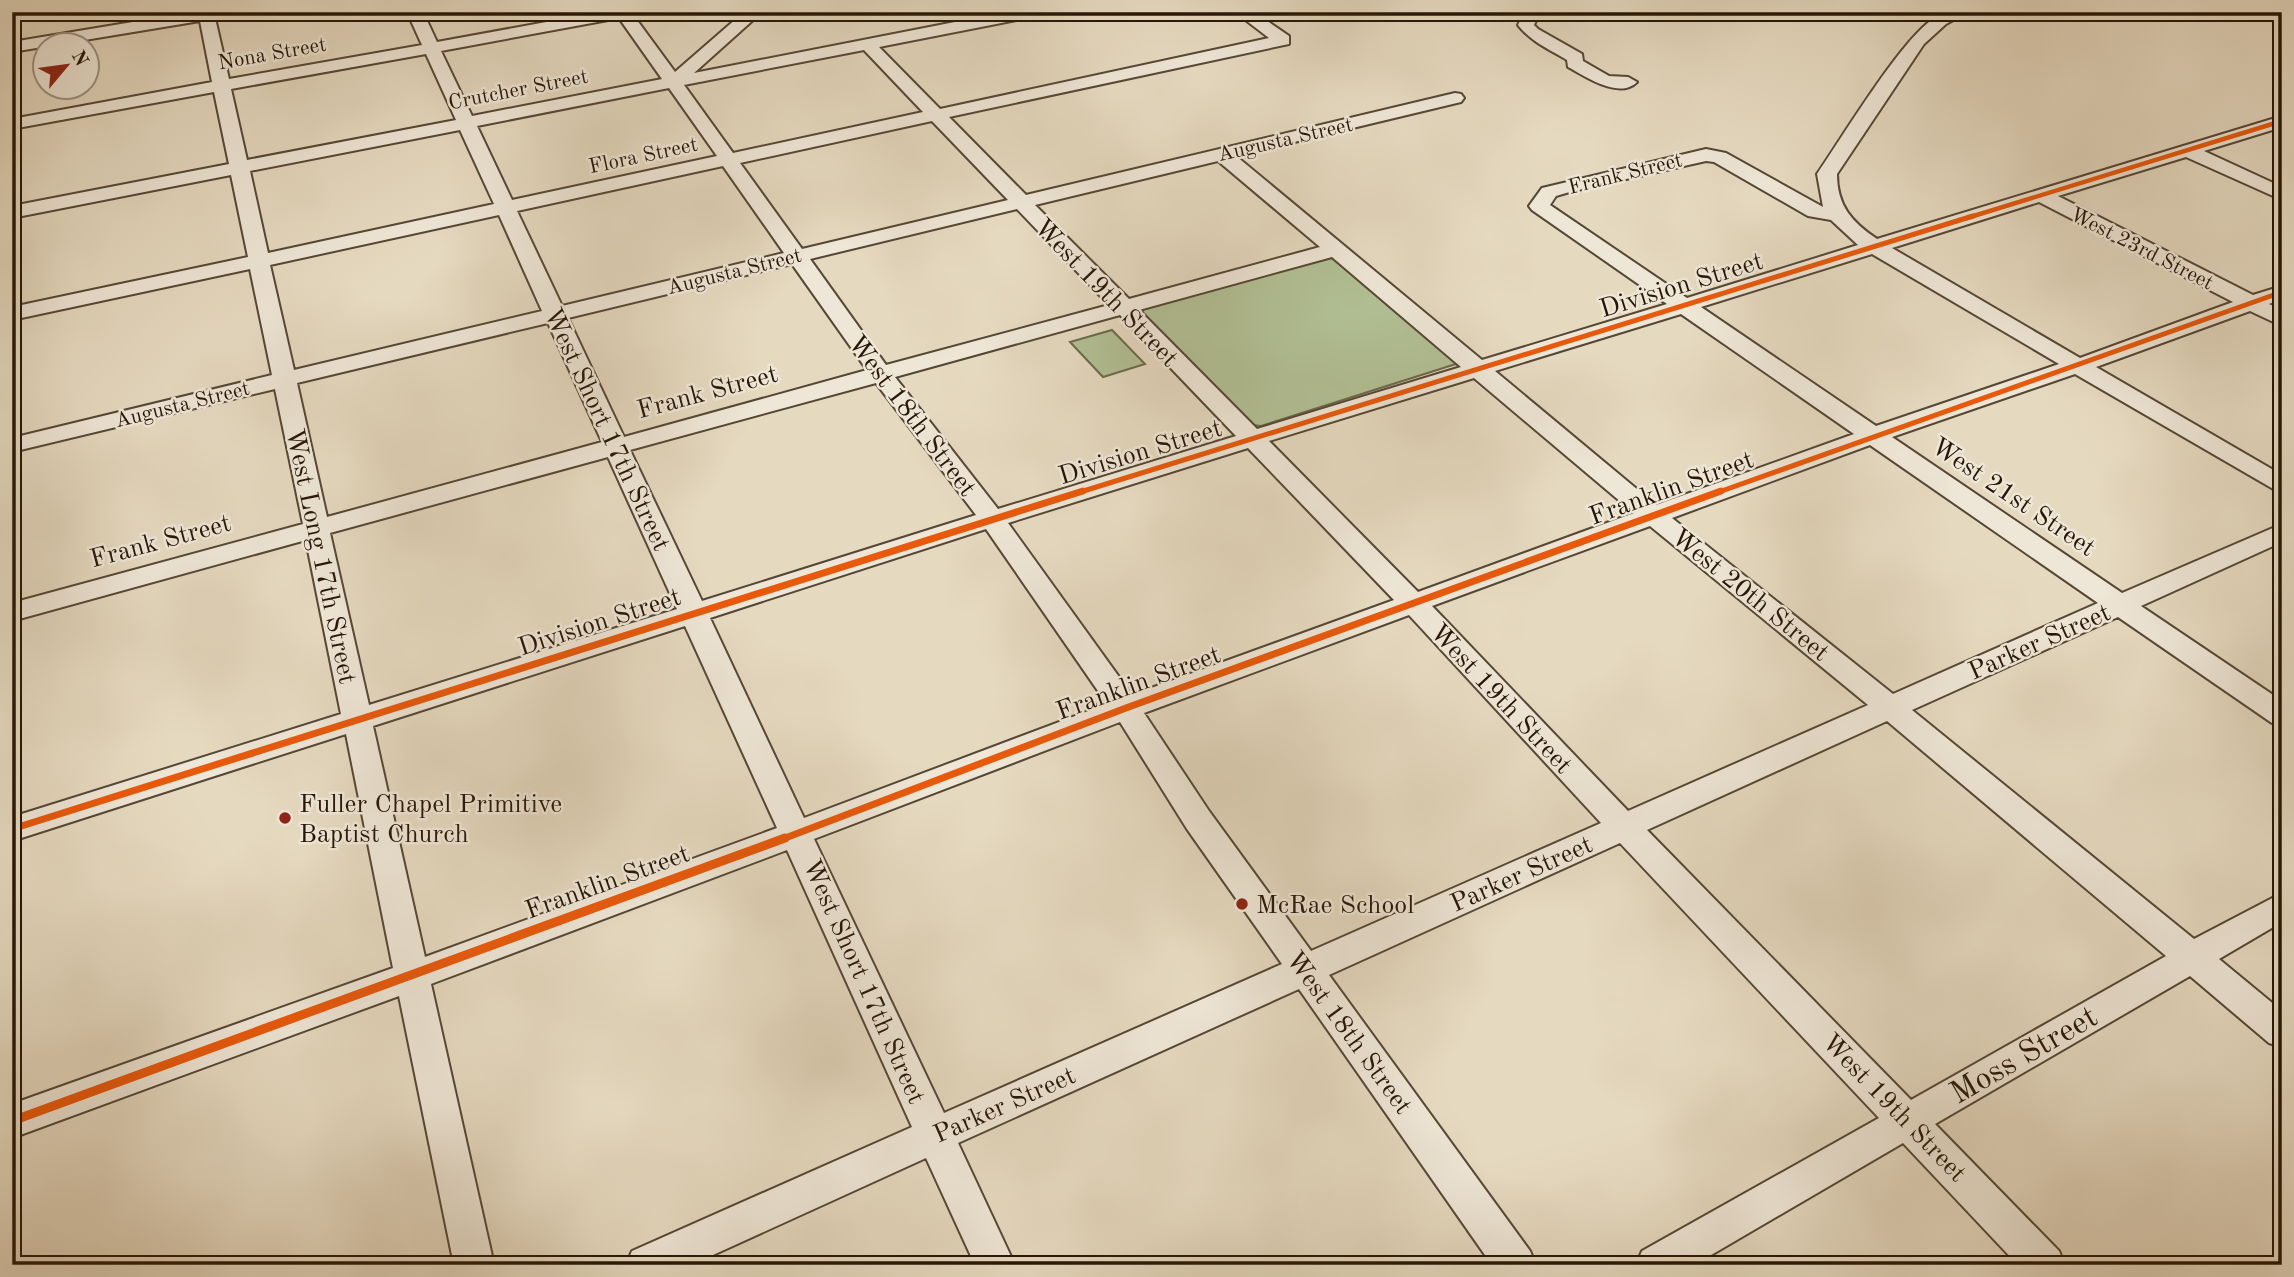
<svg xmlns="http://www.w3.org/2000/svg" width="2294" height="1277" font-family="'Old Standard TT',serif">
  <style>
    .green { fill: #b2c095; stroke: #6c6b4e; stroke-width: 2 }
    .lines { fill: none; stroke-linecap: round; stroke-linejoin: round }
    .minor-casing { stroke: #564735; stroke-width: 4 }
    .minor { fill: #eee6d6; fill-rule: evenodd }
    .cycleway-far3-casing { stroke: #eee6d6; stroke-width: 7 }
    .cycleway-far2-casing { stroke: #eee6d6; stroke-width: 9 }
    .cycleway-far1-casing { stroke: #eee6d6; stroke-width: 11 }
    .cycleway-casing { stroke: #eee6d6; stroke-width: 13 }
    .cycleway-far3 { stroke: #e8590c; stroke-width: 4.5 }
    .cycleway-far2 { stroke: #e8590c; stroke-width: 5 }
    .cycleway-far1 { stroke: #e8590c; stroke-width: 7 }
    .cycleway { stroke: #e8590c; stroke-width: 9 }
    .poi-dot { fill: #8f2418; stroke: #eee6d6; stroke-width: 2.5 }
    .labels { text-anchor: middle; stroke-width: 5; stroke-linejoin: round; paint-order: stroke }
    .far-street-label { font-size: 21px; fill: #271607; stroke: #eee6d6 }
    .street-label { font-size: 26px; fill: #271607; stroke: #eee6d6 }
    .poi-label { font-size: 26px; fill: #271607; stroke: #eee6d6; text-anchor: start }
    .near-street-label { font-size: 32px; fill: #271607; stroke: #eee6d6 }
  </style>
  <rect width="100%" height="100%" fill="#e5d9c0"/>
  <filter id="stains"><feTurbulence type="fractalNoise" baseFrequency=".00286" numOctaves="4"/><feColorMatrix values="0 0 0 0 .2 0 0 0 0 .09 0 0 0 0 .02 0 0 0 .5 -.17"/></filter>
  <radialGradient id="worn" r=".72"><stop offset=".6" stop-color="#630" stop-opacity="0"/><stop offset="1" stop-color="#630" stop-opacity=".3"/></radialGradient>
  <g class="green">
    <path d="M 1327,256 L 1336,258 L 1459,363 L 1261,426 L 1253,425 L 1142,313 L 1145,307 Z"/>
    <path d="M 1112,330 L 1145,364 L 1103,377 L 1070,342 Z"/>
  </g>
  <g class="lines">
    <defs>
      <g id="minor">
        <path d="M 193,12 L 232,12 L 215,18 L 229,79 L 422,45 L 407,12 L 423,12 L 437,42 L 601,12 L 631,12 L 675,72 L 744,12 L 762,12 L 694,73 L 1006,12 L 1040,12 L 1032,17 L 879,47 L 940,109 L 1269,38 L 1235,12 L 1254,12 L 1289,36 L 1289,44 L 949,117 L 1026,195 L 1455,93 L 1461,94 L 1464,98 L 1461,102 L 1236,156 L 1482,360 L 1667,304 L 1532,210 L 1529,206 L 1542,188 L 1706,149 L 1726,153 L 1823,207 L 1817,174 C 1842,138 1903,36 1936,17 C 1946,11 1956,12 1968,12 L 1946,24 L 1924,44 L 1837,174 C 1837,206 1852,222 1877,239 L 2282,116 L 2282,127 L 2204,151 L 2282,187 L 2282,200 L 2186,157 L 2058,196 L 2253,295 L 2282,286 L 2282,299 L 2269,304 L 2282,310 L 2282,326 L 2250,311 L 2096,367 L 2282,475 L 2282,494 L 2075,374 L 1892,437 L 2122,593 L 2282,524 L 2282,542 L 2141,606 L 2282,701 L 2282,727 L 2272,723 L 2118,617 L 1912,710 L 2194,939 L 2282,893 L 2282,922 L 2219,959 L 2282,1011 L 2282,1047 L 2269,1043 L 2190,976 L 1935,1124 L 2059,1251 L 2065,1265 L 2018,1265 L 1903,1143 L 1694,1265 L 1636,1265 L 1642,1251 L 1879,1118 L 1620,843 L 1329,975 L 1530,1251 L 1536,1265 L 1492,1265 L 1299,989 L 958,1143 L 1015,1265 L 975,1265 L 926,1158 L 691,1265 L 626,1265 L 632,1251 L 912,1127 L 787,850 L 431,984 L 494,1265 L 454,1265 L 399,996 L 12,1138 L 12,1104 L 393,968 L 346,734 L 12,841 L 12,817 L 341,714 L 306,540 L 12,621 L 12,603 L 303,524 L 275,389 L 12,452 L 12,438 L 272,375 L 250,269 L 12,320 L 12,307 L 248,257 L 231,175 L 12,218 L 12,206 L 229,164 L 214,92 L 12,129 L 12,119 L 212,82 L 200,21 L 12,52 L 12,42 ZM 619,18 L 662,79 L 472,116 L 441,51 ZM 864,50 L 923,112 L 733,153 L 684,85 ZM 426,54 L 456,120 L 247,160 L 231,89 ZM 669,88 L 717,156 L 512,200 L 477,126 ZM 932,121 L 1008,200 L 802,249 L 740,163 ZM 460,130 L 494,204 L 268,253 L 250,171 ZM 1218,161 L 1320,247 L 1129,299 L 1035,205 ZM 1706,161 L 1714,162 L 1808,216 L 1831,220 L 1858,245 L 1687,298 L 1550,205 L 1556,196 L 1573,191 ZM 723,166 L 784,253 L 562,306 L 517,211 ZM 2039,202 L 2233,302 L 2080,358 L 1892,248 ZM 1017,209 L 1109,305 L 886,365 L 810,259 ZM 499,215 L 542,311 L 294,370 L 270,265 ZM 1872,254 L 2059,364 L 1876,426 L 1701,307 ZM 1332,257 L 1461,367 L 1257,429 L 1139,310 ZM 792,264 L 867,370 L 624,437 L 568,318 ZM 1681,314 L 1854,434 L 1656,505 L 1495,371 ZM 1120,315 L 1236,436 L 998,509 L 895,377 ZM 548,323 L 602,442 L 327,517 L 297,383 ZM 1474,378 L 1634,513 L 1418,592 L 1269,441 ZM 876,383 L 976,515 L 702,601 L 630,450 ZM 1870,445 L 2098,603 L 1893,694 L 1672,518 ZM 1248,448 L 1394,600 L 1132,695 L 1008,523 ZM 608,457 L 677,609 L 369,705 L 330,533 ZM 1650,526 L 1868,705 L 1628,811 L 1432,606 ZM 986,529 L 1107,704 L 804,818 L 710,618 ZM 1409,615 L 1601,823 L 1311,951 L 1209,811 L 1144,713 ZM 685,626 L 777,828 L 425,957 L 373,726 ZM 1887,721 L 2166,956 L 1911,1100 L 1647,830 ZM 1120,722 L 1187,829 L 1282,964 L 944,1113 L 814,839 Z"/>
        <path d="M 1524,12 L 1540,12 L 1534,25 L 1538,29 L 1582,54 L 1583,61 L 1609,76 L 1628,77 L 1637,82 C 1619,100 1585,76 1568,67 L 1567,60 C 1550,50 1530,41 1518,25 Z"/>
      </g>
    </defs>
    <use href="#minor" class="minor-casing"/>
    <use href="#minor" class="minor"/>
    <defs>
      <path id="cycleway-far3" d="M 1967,218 L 2282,121"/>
      <g id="cycleway-far2">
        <path d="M 1077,493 L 1973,216"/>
        <path d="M 1716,493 L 2282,292"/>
      </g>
      <g id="cycleway-far1">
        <path d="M 12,829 L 1083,491"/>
        <path d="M 780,840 L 1126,708 L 1721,491"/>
      </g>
      <path id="cycleway" d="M 12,1121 L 785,838"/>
    </defs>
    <use href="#cycleway-far3" class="cycleway-far3-casing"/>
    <use href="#cycleway-far2" class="cycleway-far2-casing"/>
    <use href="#cycleway-far1" class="cycleway-far1-casing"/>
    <use href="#cycleway" class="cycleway-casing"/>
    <use href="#cycleway-far3" class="cycleway-far3"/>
    <use href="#cycleway-far2" class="cycleway-far2"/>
    <use href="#cycleway-far1" class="cycleway-far1"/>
    <use href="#cycleway" class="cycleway"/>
  </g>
  <g class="poi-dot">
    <circle cx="285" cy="818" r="7"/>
    <circle cx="1242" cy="904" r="7"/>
  </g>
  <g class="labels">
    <g class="far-street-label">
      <text transform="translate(272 53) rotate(-10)" y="7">Nona Street</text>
      <text transform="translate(518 89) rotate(-11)" y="7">Crutcher Street</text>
      <text transform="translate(1285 139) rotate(-13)" y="7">Augusta Street</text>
      <text transform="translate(643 155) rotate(-12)" y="7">Flora Street</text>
      <text transform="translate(1625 173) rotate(-14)" y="7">Frank Street</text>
      <text transform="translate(2142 248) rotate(27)" y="7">West 23rd Street</text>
      <text transform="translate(734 271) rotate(-14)" y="7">Augusta Street</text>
      <text transform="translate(182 404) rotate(-14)" y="7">Augusta Street</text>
    </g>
    <g class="street-label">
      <text transform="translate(1681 284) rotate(-17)" y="9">Division Street</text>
      <text transform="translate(1107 292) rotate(46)" y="9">West 19th Street</text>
      <text transform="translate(707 391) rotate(-15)" y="9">Frank Street</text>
      <text transform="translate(913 415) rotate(53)" y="9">West 18th Street</text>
      <text transform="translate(608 429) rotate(65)" y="9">West Short 17th Street</text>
      <text transform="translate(1140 451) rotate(-17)" y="9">Division Street</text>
      <text transform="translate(1671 487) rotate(-20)" y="9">Franklin Street</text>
      <text transform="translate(2014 496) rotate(34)" y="9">West 21st Street</text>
      <text transform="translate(160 540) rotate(-15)" y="9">Frank Street</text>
      <text transform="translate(322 556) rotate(78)" y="9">West Long 17th Street</text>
      <text transform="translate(1751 594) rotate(39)" y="9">West 20th Street</text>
      <text transform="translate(599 621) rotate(-18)" y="9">Division Street</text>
      <text transform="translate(2039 641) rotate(-24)" y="9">Parker Street</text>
      <text transform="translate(1138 682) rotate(-20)" y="9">Franklin Street</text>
      <text transform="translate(1502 698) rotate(47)" y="9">West 19th Street</text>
      <text transform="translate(1521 873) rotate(-24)" y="9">Parker Street</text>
      <text transform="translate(607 881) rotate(-20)" y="9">Franklin Street</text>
      <text transform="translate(865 981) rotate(66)" y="9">West Short 17th Street</text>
      <text transform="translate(1350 1032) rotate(54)" y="9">West 18th Street</text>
      <text transform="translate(1004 1104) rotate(-24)" y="9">Parker Street</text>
      <text transform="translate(1895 1107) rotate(46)" y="9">West 19th Street</text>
    </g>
    <g class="poi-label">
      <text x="299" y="812">Fuller Chapel Primitive<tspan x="299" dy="30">Baptist Church</tspan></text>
      <text x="1256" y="913">McRae School</text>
    </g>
    <g class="near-street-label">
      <text transform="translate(2023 1054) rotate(-30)" y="11">Moss Street</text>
    </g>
  </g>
  <rect width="2294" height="1277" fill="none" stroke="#e5d9c0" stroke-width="42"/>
  <rect x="14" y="14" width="2266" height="1249" fill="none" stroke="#271607" stroke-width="3.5"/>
  <rect x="21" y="21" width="2252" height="1235" fill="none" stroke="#271607" stroke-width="2"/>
  <g transform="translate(66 66) rotate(61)"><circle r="33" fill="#eee6d6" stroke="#9e9383" stroke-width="2"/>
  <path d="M0-5L12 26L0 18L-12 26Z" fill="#8f2418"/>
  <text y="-10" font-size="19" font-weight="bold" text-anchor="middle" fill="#271607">N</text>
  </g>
  <rect width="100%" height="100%" filter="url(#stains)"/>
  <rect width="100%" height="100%" fill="url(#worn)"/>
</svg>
